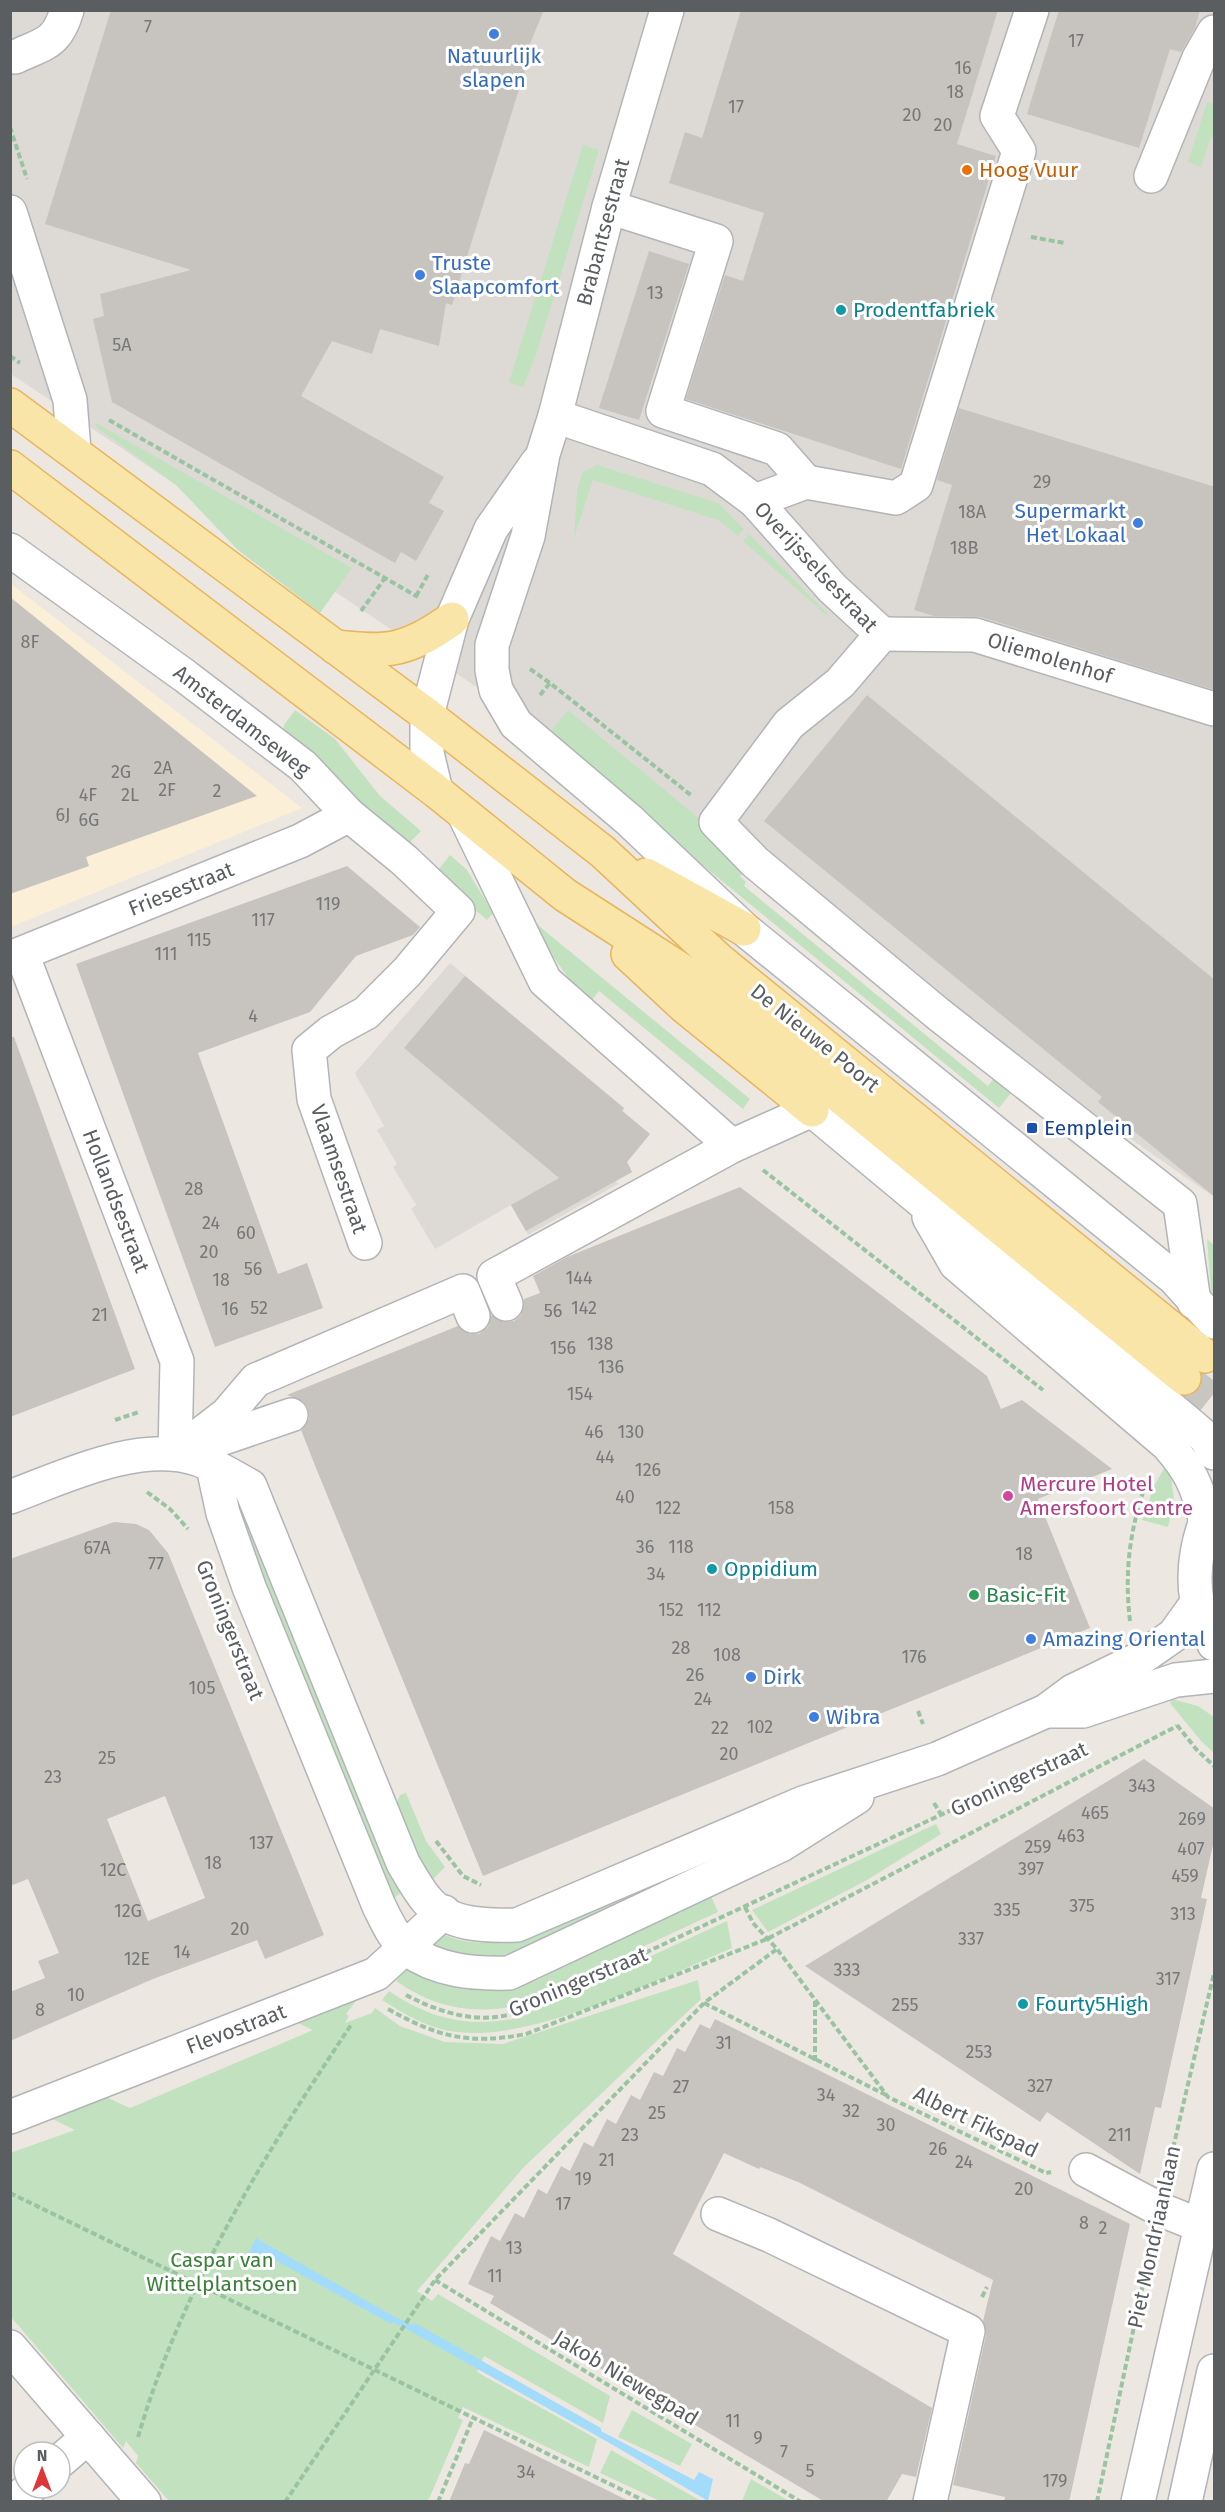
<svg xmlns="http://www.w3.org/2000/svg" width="1225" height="2512" font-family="'Fira Sans',sans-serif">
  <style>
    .commercial { fill: #fbefd7 }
    .industrial { fill: #dddad6 }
    .green { fill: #c2e2bf }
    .water { fill: #a3dcfa }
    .building { fill: #c7c3be; fill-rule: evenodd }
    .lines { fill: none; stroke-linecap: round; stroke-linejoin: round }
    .major-tunnel { stroke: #c8c6c1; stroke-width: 33; stroke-dasharray: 33 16; stroke-linecap: butt }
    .minor-casing { stroke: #b2b4b8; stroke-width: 36 }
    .major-casing { stroke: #e8b55d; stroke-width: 36 }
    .path { stroke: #99c3a1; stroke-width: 4; stroke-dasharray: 6 3; stroke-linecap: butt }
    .minor { stroke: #fff; stroke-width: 33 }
    .major { stroke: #fae5a8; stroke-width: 33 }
    .shop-dot { fill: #3f7fe0; stroke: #fff; stroke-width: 2 }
    .food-dot { fill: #e8710a; stroke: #fff; stroke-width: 2 }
    .culture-dot { fill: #0f9aa8; stroke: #fff; stroke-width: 2 }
    .transit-dot { fill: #1a4fb4; stroke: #fff; stroke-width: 2 }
    .hotel-dot { fill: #d1479c; stroke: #fff; stroke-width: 2 }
    .leisure-dot { fill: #2e9e5b; stroke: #fff; stroke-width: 2 }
    .labels { text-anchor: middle; stroke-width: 6; stroke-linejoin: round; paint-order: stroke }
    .number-label { font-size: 18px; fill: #757778 }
    .shop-label { font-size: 21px; fill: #366cbe; stroke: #fff; text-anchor: start }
    .food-label { font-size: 21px; fill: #c56008; stroke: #fff; text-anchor: start }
    .street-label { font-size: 21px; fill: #5a5e61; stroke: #fff }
    .culture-label { font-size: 21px; fill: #0d838f; stroke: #fff; text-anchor: start }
    .transit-label { font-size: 21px; fill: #164399; stroke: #fff; text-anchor: start }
    .hotel-label { font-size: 21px; fill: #b23c85; stroke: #fff; text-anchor: start }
    .leisure-label { font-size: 21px; fill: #27864d; stroke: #fff; text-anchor: start }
    .park-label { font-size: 21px; fill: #3c8139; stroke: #fff }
  </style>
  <rect width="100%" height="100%" fill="#ece8e1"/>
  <path class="commercial" d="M 11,584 L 302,808 L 11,927 Z"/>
  <g class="industrial">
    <path d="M 10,11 L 1214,11 L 1214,1197 L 551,737 L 11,374 Z"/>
    <path d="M 450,963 L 624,1108 L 623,1111 L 650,1134 L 627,1162 L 632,1172 L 616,1181 L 618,1184 L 528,1235 L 511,1205 L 435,1249 L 411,1209 L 416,1205 L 393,1167 L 397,1164 L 377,1130 L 384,1126 L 355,1073 Z"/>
  </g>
  <g class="green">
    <path d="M 1207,102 L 1214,104 L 1214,137 L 1211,137 L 1201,167 L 1188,162 Z"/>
    <path d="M 583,145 L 599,150 L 536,355 L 523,387 L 509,382 Z"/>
    <path d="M 96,423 L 352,568 L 320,613 L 237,549 L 176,485 L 95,426 Z"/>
    <path d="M 597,465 L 718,503 L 744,529 L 738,536 L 718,520 L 593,480 L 574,538 L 577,491 L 582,473 Z"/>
    <path d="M 749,534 L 828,614 L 827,616 L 743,541 Z"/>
    <path d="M 295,710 L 335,739 L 380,796 L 421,831 L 406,846 L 283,732 L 284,725 Z"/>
    <path d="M 568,710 L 706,824 L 746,869 L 740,876 L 746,882 L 744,886 L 988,1086 L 997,1074 L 1015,1088 L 999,1108 L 546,737 Z"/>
    <path d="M 450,855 L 467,870 L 493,913 L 487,920 L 442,882 L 439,869 Z"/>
    <path d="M 534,922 L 750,1099 L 743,1109 L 599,991 L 591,1001 L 579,993 L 530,924 Z"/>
    <path d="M 1207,1239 L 1214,1245 L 1214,1295 L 1211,1291 Z"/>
    <path d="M 1165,1467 L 1170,1469 L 1174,1500 L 1168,1527 L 1142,1520 L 1155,1484 Z"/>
    <path d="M 236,1492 L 382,1854 L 401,1893 L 389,1901 L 232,1499 Z"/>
    <path d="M 1172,1699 L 1198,1706 L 1214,1717 L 1214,1753 L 1201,1741 L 1170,1703 Z"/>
    <path d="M 406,1793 L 426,1841 L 445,1867 L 433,1879 L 424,1872 L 394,1810 L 400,1795 Z"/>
    <path d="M 936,1824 L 941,1834 L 867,1880 L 768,1932 L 752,1910 Z"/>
    <path d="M 695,1859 L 700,1871 L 505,1958 L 467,1959 L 431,1945 L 443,1934 C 466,1945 489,1944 513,1939 Z"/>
    <path d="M 709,1891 L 718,1912 L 515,2006 C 470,2015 433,2007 396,1981 L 407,1968 C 450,1993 492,1998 539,1979 Z"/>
    <path d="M 727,1921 L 732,1948 C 661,1978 533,2042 457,2032 C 429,2029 406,2015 382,2000 L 389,1991 C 429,2019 469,2028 517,2018 Z"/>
    <path d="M 698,1980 L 701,1999 L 524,2167 L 417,2291 L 432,2301 L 438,2294 L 610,2396 L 603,2423 L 484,2356 L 477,2372 L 597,2439 L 589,2467 L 463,2407 L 458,2418 L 463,2420 L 428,2501 L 169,2501 L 136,2463 L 138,2456 L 126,2441 L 123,2448 L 11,2317 L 10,2153 L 75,2130 L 44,2115 L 97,2093 L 130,2108 L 313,2030 L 283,2016 L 359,1997 L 346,2014 L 349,2016 L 345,2023 L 372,2013 L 375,2008 L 400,2026 L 445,2042 L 503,2044 Z"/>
    <path d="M 632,2410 L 692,2444 L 680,2466 L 618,2437 Z"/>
    <path d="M 611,2450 L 701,2501 L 660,2501 L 600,2473 Z"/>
    <path d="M 751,2479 L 789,2501 L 742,2501 Z"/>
  </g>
  <path class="water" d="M 256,2238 L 395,2317 L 413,2325 L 415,2323 L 601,2428 L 601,2431 L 694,2480 L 699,2472 L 713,2479 L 708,2501 L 613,2445 L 410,2331 L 392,2322 L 391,2324 L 273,2259 L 268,2271 L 245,2260 Z"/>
  <g class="building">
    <path d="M 111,10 L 544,10 L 526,53 L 530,54 L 452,305 L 446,303 L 439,346 L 380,329 L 372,354 L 332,341 L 301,396 L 444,477 L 429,503 L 444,511 L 416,561 L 401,552 L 395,563 L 112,402 L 93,319 L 104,316 L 100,294 L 191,270 L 45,224 Z"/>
    <path d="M 741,10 L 998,10 L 957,144 L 996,156 L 901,469 L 686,399 L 725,275 L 743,281 L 764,213 L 669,183 L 685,132 L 702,138 Z"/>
    <path d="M 1059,10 L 1200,10 L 1195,28 L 1181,52 L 1170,49 L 1139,148 L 1027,114 Z"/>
    <path d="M 649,251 L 689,264 L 639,420 L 599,408 Z"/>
    <path d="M 959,408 L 1215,487 L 1215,690 L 981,617 L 934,616 L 914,610 L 952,485 L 937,480 Z"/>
    <path d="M 10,597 L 257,796 L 86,857 L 89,866 L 10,894 Z"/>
    <path d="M 867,695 L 1215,980 L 1215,1197 L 1098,1102 L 1102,1097 L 764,821 Z"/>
    <path d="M 347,866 L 420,927 L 413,935 L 356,956 L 310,1012 L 198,1053 L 278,1274 L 307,1263 L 323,1308 L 215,1347 L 76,964 Z"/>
    <path d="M 465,976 L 624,1108 L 622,1111 L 650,1134 L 627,1162 L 632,1172 L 526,1231 L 511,1205 L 559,1178 L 404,1048 Z"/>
    <path d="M 10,1037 L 14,1037 L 135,1369 L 10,1417 Z"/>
    <path d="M 740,1187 L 987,1376 L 1001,1409 L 1022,1400 L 1112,1469 L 1038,1499 L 1090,1628 L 483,1876 L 316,1468 L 301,1430 L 309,1419 L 308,1408 L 303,1401 L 287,1395 L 458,1326 L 470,1334 L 479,1334 L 488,1327 L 491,1315 L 503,1322 L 514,1321 L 521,1315 L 524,1299 L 540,1293 L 533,1276 L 567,1257 Z"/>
    <path d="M 114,1522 L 136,1524 L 149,1530 L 168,1553 L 324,1935 L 265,1959 L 257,1940 L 153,1979 L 10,2041 L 10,1992 L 45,1978 L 38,1961 L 59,1953 L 28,1879 L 10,1886 L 10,1559 ZM 165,1796 L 205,1898 L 148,1921 L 107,1819 Z"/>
    <path d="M 1144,1759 L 1215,1809 L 1215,1836 L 1201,1898 L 1207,1899 L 1161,2108 L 1155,2107 L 1140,2174 L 1047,2112 L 1040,2122 L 805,1966 Z"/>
    <path d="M 715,2019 L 1130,2224 L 1069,2502 L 1004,2502 L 1005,2497 L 953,2485 L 986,2335 L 983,2321 L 993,2280 L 798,2182 L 760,2167 L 759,2169 L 724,2153 L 673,2254 L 932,2408 L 916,2477 L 902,2474 L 886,2502 L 825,2502 L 490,2303 L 494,2296 L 468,2284 L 491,2236 L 500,2241 L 515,2213 L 524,2218 L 538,2189 L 547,2194 L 561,2166 L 570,2171 L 584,2142 L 593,2147 L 607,2119 L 616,2124 L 631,2095 L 640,2100 L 654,2072 L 663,2076 L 677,2048 L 685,2052 L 700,2024 L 710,2029 Z"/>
    <path d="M 484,2430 L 631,2502 L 449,2502 L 465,2463 L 469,2464 Z"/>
  </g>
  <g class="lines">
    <path class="major-tunnel" d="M 1184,1378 L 1214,1402"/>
    <defs>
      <g id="minor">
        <path d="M 667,10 L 609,207 L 555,416 L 543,454 L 528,536 L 492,645 L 492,670 L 496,690 L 516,724 L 629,820 L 744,929 L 1174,1278 L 1214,1322"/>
        <path d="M 15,57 C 45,43 57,44 67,10"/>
        <path d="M 1151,176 L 1199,58 L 1214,32"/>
        <path d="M 609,207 L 716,241 L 663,411 L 777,449 L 806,482"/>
        <path d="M 10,212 L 70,400 L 74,451"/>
        <path d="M 555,416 L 712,469 L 755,501 L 832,588 L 882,634 L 840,683 L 789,724 L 716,822 L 755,862 L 937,1013 L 1180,1204 L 1194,1302"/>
        <path d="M 755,501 L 806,482 L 896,498 L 916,485 L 1019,151 L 997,116 L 1032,10"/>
        <path d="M 10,550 L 185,676 L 303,766 L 349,815 L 404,860 L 458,911 L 407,972 L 366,1013 L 331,1032 L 309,1050 L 314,1099 L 365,1243"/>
        <path d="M 882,634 L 975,635 L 1214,709"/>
        <path d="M 436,791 L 427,753 L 427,715 L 452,619 L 491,529 L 537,463"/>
        <path d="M 464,814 L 545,981 L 732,1146"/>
        <path d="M 22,954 L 177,1361 L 175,1454"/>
        <path d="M 10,958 L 300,841 L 349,815"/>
        <path d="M 929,1217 L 956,1264 L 1168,1445 C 1190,1470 1198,1487 1205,1519"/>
        <path d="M 506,1304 L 494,1276 L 732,1146 L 812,1110 L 1186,1421 L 1206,1438 L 1214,1453"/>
        <path d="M 197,1447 L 291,1415"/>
        <path d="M 175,1454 L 227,1414 L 256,1380 L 463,1291 L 473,1316"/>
        <path d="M 213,1467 L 223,1513 L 249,1587 L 379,1906 C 386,1920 394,1939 407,1949 C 437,1971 473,1974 509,1973 L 781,1845 L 857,1797"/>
        <path d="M 10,1497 C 64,1477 139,1440 197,1459 C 215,1465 233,1477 250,1486 L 403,1863 C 410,1875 417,1888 426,1899 C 447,1926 487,1926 517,1925 L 803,1803 L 937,1759 L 1046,1711 L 1073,1691 L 1141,1658 L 1174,1635 L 1197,1603"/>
        <path d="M 1214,1502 C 1199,1532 1191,1568 1197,1601 C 1199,1615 1209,1631 1214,1644"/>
        <path d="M 1046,1711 L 1083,1711 L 1176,1680 L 1214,1676"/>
        <path d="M 10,2117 L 376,1974 L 444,1912"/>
        <path d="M 1086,2170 L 1159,2209 L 1214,2231"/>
        <path d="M 718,2214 L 769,2235 L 968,2331 L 930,2502"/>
        <path d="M 10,2347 L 144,2502"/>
        <path d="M 60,2461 L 88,2437"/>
        <path d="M 14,2502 L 30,2488"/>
        <path d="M 1138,2502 L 1214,2169"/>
        <path d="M 1185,2502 L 1214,2371"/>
      </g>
      <g id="major">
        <path d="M 10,405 L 427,715 L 603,852 L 719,960 L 1205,1356"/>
        <path d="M 10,467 L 436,791 L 565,895 L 700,982 L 1184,1378"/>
        <path d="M 335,647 C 389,653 407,651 452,619"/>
        <path d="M 646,875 L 744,929"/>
        <path d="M 628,954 L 685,1007 L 812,1110"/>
      </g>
    </defs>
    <use href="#minor" class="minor-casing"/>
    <use href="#major" class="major-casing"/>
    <g class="path">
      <path d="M 10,127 L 27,179"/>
      <path d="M 1031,237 L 1065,243"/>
      <path d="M 10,356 L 20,363"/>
      <path d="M 109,420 L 418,597"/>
      <path d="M 416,596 L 429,573"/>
      <path d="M 361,611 L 385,578"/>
      <path d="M 530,669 L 550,683 L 692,796"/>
      <path d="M 540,695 L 550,683"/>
      <path d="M 763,1170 L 1043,1390"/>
      <path d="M 115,1420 L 139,1412"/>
      <path d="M 147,1492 L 170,1509 L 188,1529"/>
      <path d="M 1130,1621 C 1124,1571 1130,1526 1148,1478"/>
      <path d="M 918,1711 L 923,1724"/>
      <path d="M 1177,1725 L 1196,1749 L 1214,1766"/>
      <path d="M 934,1803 L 942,1816"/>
      <path d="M 436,1841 L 463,1876 L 481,1885"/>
      <path d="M 745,1907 L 753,1923 L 777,1949 L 888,2097 L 1046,2173 L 1051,2172"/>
      <path d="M 621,1964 L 1082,1749"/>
      <path d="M 406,1995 C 440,2013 484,2027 522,2010"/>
      <path d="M 704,2003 L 888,2096"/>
      <path d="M 388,2009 C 438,2037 469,2045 526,2034 L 767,1939 L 1177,1726"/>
      <path d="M 815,2061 L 815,2001"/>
      <path d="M 1167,2174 L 1214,1973"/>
      <path d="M 10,2193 L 647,2502"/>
      <path d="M 435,2280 L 801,2502"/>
      <path d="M 982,2297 L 987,2287"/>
      <path d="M 138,2437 C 182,2287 265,2154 351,2025"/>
      <path d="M 285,2502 L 435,2280 L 704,2003 L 777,1949"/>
      <path d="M 438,2502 L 473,2418"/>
      <path d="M 1097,2502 L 1151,2246"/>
    </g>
    <use href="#minor" class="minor"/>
    <use href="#major" class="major"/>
  </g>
  <g class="shop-dot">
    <circle cx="494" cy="34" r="6"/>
    <circle cx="420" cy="275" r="6"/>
    <circle cx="1138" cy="523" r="6"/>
    <circle cx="1031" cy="1639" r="6"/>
    <circle cx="751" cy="1677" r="6"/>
    <circle cx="814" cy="1717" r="6"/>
  </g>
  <circle class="food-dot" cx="967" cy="170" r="6"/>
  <g class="culture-dot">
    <circle cx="841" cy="310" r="6"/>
    <circle cx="712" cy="1569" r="6"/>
    <circle cx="1023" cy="2004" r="6"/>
  </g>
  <rect class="transit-dot" x="1026" y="1122" width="12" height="12" rx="3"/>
  <circle class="hotel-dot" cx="1008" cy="1496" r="6"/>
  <circle class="leisure-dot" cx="974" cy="1595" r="6"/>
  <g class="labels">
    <g class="number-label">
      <text x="148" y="33">7</text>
      <text x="1076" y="47">17</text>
      <text x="963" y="74">16</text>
      <text x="955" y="98">18</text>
      <text x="736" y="113">17</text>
      <text x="912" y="121">20</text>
      <text x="943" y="131">20</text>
      <text x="655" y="299">13</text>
      <text x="122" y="351">5A</text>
      <text x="1042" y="488">29</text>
      <text x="972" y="518">18A</text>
      <text x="964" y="554">18B</text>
      <text x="30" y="648">8F</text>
      <text x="163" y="774">2A</text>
      <text x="121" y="778">2G</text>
      <text x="167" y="796">2F</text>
      <text x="217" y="797">2</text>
      <text x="88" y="801">4F</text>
      <text x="130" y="801">2L</text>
      <text x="63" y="821">6J</text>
      <text x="89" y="826">6G</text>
      <text x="328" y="910">119</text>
      <text x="263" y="926">117</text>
      <text x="199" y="946">115</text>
      <text x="166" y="960">111</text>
      <text x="253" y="1022">4</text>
      <text x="194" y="1195">28</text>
      <text x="211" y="1229">24</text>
      <text x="246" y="1239">60</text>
      <text x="209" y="1258">20</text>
      <text x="253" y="1275">56</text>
      <text x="579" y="1284">144</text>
      <text x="221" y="1286">18</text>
      <text x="259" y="1314">52</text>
      <text x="584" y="1314">142</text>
      <text x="230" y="1315">16</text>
      <text x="553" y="1317">56</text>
      <text x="100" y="1321">21</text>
      <text x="600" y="1350">138</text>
      <text x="563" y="1354">156</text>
      <text x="611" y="1373">136</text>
      <text x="580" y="1400">154</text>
      <text x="594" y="1438">46</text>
      <text x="631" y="1438">130</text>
      <text x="605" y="1463">44</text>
      <text x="648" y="1476">126</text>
      <text x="625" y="1503">40</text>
      <text x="668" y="1514">122</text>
      <text x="781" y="1514">158</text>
      <text x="645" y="1553">36</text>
      <text x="681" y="1553">118</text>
      <text x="97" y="1554">67A</text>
      <text x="1024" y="1560">18</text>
      <text x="156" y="1570">77</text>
      <text x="656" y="1580">34</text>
      <text x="671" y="1616">152</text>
      <text x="709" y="1616">112</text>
      <text x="681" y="1654">28</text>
      <text x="727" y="1661">108</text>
      <text x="914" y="1663">176</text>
      <text x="695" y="1681">26</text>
      <text x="202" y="1694">105</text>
      <text x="703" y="1705">24</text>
      <text x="760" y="1733">102</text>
      <text x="720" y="1734">22</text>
      <text x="729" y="1760">20</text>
      <text x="107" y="1764">25</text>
      <text x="53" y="1783">23</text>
      <text x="1142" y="1792">343</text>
      <text x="1095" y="1819">465</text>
      <text x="1192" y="1825">269</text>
      <text x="1071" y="1842">463</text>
      <text x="261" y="1849">137</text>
      <text x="1038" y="1853">259</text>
      <text x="1191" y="1855">407</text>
      <text x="213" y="1869">18</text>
      <text x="1031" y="1875">397</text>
      <text x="113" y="1876">12C</text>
      <text x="1185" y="1882">459</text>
      <text x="1082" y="1912">375</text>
      <text x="1007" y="1916">335</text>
      <text x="128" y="1917">12G</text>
      <text x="1183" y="1920">313</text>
      <text x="240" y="1935">20</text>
      <text x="971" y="1945">337</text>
      <text x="182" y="1958">14</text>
      <text x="137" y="1965">12E</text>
      <text x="847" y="1976">333</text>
      <text x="1168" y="1985">317</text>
      <text x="76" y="2001">10</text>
      <text x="905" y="2011">255</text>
      <text x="40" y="2016">8</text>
      <text x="724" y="2049">31</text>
      <text x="979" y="2058">253</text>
      <text x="1040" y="2092">327</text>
      <text x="681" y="2093">27</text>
      <text x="826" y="2101">34</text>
      <text x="851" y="2117">32</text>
      <text x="657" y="2119">25</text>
      <text x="886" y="2131">30</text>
      <text x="630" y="2141">23</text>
      <text x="1120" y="2141">211</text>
      <text x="938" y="2155">26</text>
      <text x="607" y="2166">21</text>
      <text x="964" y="2168">24</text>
      <text x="583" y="2185">19</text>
      <text x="1024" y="2195">20</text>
      <text x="563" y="2210">17</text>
      <text x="1084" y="2229">8</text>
      <text x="1103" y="2234">2</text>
      <text x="514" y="2254">13</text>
      <text x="495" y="2282">11</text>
      <text x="733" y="2427">11</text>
      <text x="758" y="2444">9</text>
      <text x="784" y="2458">7</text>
      <text x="810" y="2477">5</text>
      <text x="526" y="2478">34</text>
      <text x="1055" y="2487">179</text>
    </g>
    <g class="shop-label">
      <text x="494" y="63" text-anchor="middle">Natuurlijk<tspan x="494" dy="24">slapen</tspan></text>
      <text x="432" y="270">Truste<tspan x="432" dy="24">Slaapcomfort</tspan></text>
      <text x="1126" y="518" text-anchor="end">Supermarkt<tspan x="1126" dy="24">Het Lokaal</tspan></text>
      <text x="1043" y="1646">Amazing Oriental</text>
      <text x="763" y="1684">Dirk</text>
      <text x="826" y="1724">Wibra</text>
    </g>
    <g class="food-label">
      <text x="979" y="177">Hoog Vuur</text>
    </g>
    <g class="street-label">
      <text transform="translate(603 232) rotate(-75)" y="7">Brabantsestraat</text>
      <text transform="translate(816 567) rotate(47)" y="7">Overijsselsestraat</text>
      <text transform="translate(1050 658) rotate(17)" y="7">Oliemolenhof</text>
      <text transform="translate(242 721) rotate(38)" y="7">Amsterdamseweg</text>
      <text transform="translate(181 889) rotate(-22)" y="7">Friesestraat</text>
      <text transform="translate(815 1038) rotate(39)" y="7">De Nieuwe Poort</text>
      <text transform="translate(339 1169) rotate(71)" y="7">Vlaamsestraat</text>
      <text transform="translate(116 1201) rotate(69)" y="7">Hollandsestraat</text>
      <text transform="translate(230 1630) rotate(68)" y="7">Groningerstraat</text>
      <text transform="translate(1019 1779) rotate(-25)" y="7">Groningerstraat</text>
      <text transform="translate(578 1982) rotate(-23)" y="7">Groningerstraat</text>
      <text transform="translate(236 2029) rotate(-21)" y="7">Flevostraat</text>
      <text transform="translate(976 2122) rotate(26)" y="7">Albert Fikspad</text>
      <text transform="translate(1154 2237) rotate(-78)" y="7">Piet Mondriaanlaan</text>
      <text transform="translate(626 2378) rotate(31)" y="7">Jakob Niewegpad</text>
    </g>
    <g class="culture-label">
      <text x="853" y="317">Prodentfabriek</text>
      <text x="724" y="1576">Oppidium</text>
      <text x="1035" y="2011">Fourty5High</text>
    </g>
    <g class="transit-label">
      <text x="1044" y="1135">Eemplein</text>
    </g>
    <g class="hotel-label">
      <text x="1020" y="1491">Mercure Hotel<tspan x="1020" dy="24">Amersfoort Centre</tspan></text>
    </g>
    <g class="leisure-label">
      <text x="986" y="1602">Basic-Fit</text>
    </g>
    <g class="park-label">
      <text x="222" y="2267">Caspar van<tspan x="222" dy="24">Wittelplantsoen</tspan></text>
    </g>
  </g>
  <rect width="1225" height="2512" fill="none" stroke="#5a5e61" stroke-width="24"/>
  <g transform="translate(42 2470)"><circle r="28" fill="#ffffff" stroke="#bdbfc0" stroke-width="1.5"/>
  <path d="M0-4.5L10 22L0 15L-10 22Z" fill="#de3537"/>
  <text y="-9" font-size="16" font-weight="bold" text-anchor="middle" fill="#5a5e61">N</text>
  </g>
</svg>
